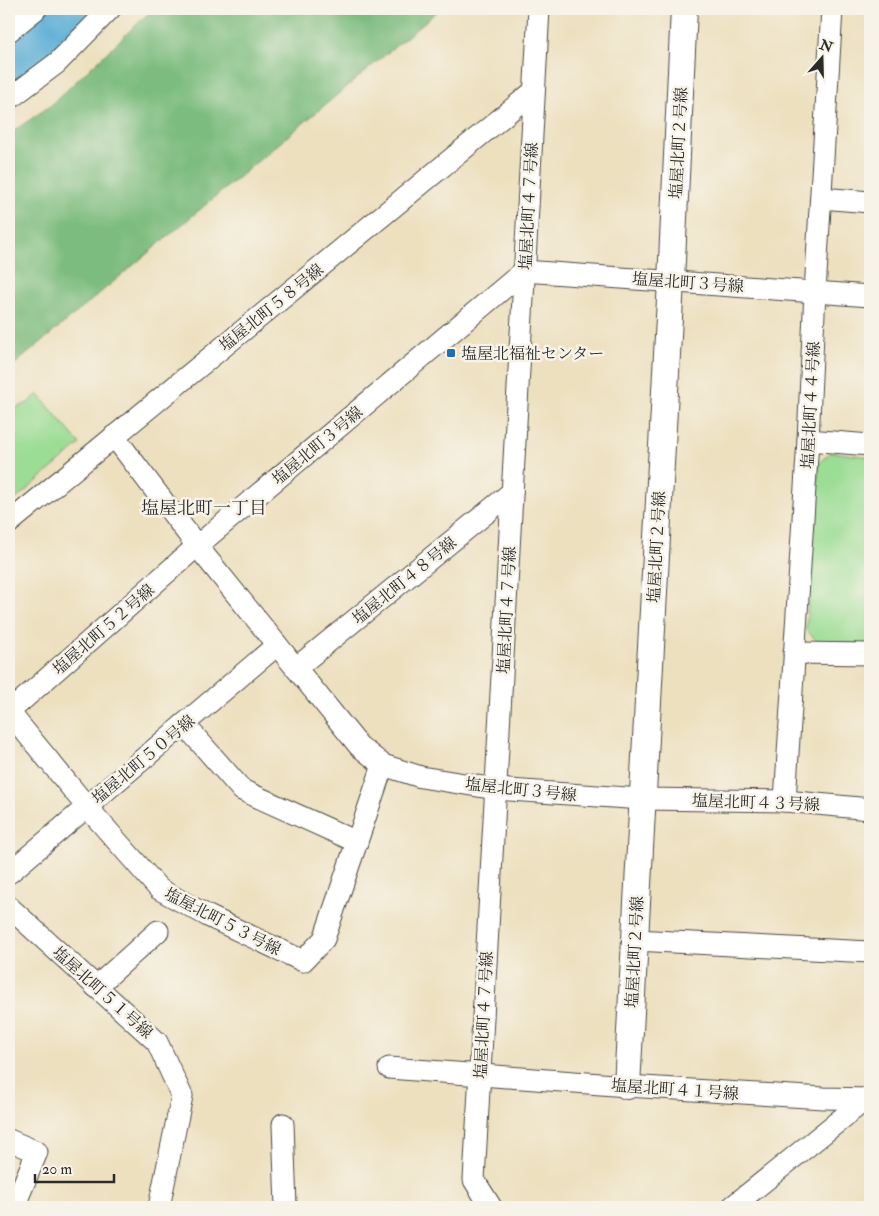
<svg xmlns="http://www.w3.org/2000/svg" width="879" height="1216" font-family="'IM FELL Double Pica','Noto Serif JP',serif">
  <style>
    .green { fill: #9bdd94; stroke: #638460 }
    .forest { fill: #7cbc7e; stroke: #547454 }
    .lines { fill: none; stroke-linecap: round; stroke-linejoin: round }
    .river { stroke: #5baed7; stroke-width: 48 }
    .minor-casing { stroke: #484641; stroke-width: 23 }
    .tertiary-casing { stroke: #484641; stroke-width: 28 }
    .minor { stroke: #fff; stroke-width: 21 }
    .tertiary { stroke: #fff; stroke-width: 26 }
    .poi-dot { fill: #1f6fb2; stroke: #f7f3e8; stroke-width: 2 }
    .labels { text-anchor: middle; stroke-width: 5; stroke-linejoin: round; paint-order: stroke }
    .street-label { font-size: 16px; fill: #2b2b2b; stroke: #f7f3e8 }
    .poi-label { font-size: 16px; fill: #2b2b2b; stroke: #f7f3e8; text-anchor: start }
    .neighbourhood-label { font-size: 18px; fill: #2b2b2b; stroke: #f7f3e8 }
  </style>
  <rect width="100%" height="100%" fill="#f7f3e8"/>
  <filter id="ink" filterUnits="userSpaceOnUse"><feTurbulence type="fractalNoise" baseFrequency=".02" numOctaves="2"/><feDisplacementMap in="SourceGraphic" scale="10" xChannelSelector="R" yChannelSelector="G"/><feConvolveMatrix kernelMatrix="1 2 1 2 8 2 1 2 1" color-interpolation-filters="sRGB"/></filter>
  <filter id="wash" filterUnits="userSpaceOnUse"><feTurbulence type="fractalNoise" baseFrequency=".0096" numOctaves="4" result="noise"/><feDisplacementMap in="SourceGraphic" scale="20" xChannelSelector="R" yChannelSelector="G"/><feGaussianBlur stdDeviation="1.12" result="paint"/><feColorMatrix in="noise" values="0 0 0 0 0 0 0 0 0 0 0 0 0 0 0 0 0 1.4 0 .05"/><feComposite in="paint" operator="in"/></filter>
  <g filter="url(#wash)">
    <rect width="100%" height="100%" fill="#ede0bf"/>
    <g class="green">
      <path d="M 38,394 L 80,444 L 9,505 L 9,411 L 28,403 Z"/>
      <path d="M 831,452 L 870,457 L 870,645 L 817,641 L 806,630 L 819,463 Z"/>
    </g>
    <path class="forest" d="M 153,9 L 440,9 L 9,369 L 9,134 L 50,106 Z"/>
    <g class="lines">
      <path class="river" d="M 9,70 L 27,58 L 80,9"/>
    </g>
  </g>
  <g filter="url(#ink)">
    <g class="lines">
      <defs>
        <g id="minor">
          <path d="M 9,31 L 36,9"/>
          <path d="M 9,99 L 57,63 L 110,9"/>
          <path d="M 821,198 L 870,202"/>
          <path d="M 114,436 L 197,546 L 359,746 L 383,765 L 421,777 L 496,789 L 642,799 L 785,801 L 870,809"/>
          <path d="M 808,440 L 870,445"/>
          <path d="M 9,523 L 534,91"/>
          <path d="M 794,653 L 870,654"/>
          <path d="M 296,668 L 512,492"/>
          <path d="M 9,712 L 197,546 L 524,271 L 870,296"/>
          <path d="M 9,712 L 87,807 L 159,889 L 208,916 L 303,961 L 324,939 L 383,765"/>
          <path d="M 184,724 L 242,790 L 357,842"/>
          <path d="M 785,801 L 808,440 L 815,292 L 832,9"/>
          <path d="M 9,873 L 277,645"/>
          <path d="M 9,907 L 157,1042 L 182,1096 L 159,1207"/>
          <path d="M 635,940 L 870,952"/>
          <path d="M 96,987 L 158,931"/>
          <path d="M 389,1068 L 627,1086 L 824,1098 L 870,1099"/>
          <path d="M 283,1124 L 286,1207"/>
          <path d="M 9,1140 L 37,1152 L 14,1207"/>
          <path d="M 491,1207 L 474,1180 L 539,9"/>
          <path d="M 732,1207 L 866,1099"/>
        </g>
        <path id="tertiary" d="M 627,1086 L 671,281 L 684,9"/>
      </defs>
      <use href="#minor" class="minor-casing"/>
      <use href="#tertiary" class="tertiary-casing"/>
      <use href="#minor" class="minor"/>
      <use href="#tertiary" class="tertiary"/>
    </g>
  </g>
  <rect class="poi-dot" x="446" y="348" width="10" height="10" rx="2.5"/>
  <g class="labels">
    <g class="street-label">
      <text transform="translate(678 143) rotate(-87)" y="6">塩屋北町２号線</text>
      <text transform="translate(528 206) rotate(-87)" y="6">塩屋北町４７号線</text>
      <text transform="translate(688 282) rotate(4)" y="6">塩屋北町３号線</text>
      <text transform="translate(271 307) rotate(-39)" y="6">塩屋北町５８号線</text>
      <text transform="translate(810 405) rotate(-87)" y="6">塩屋北町４４号線</text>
      <text transform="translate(317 445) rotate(-40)" y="6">塩屋北町３号線</text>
      <text transform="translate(656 547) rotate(-87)" y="6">塩屋北町２号線</text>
      <text transform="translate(404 580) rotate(-39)" y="6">塩屋北町４８号線</text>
      <text transform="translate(506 610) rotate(-87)" y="6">塩屋北町４７号線</text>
      <text transform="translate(103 629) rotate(-41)" y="6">塩屋北町５２号線</text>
      <text transform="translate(143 759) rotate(-40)" y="6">塩屋北町５０号線</text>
      <text transform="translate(521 789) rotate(6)" y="6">塩屋北町３号線</text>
      <text transform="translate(756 802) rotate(2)" y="6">塩屋北町４３号線</text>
      <text transform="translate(223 921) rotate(27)" y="6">塩屋北町５３号線</text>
      <text transform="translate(634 952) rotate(-87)" y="6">塩屋北町２号線</text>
      <text transform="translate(103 992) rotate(42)" y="6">塩屋北町５１号線</text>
      <text transform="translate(483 1015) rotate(-87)" y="6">塩屋北町４７号線</text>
      <text transform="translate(675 1089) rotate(4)" y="6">塩屋北町４１号線</text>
    </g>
    <g class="poi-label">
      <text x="461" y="359">塩屋北福祉センター</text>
    </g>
    <g class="neighbourhood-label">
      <text x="204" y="514">塩屋北町一丁目</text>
    </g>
  </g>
  <rect width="879" height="1216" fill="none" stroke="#f7f3e8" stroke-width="30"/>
  <g transform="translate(822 58) rotate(20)" stroke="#f7f3e8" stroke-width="4" paint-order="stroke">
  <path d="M0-4L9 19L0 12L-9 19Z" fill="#2b2b2b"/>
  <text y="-8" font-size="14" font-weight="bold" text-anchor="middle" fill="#2b2b2b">N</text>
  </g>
  <path d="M35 1174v8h79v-8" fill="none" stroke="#2b2b2b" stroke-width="2.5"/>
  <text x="42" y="1174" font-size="15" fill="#2b2b2b" stroke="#f7f3e8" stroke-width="4" paint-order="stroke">20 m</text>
</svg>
